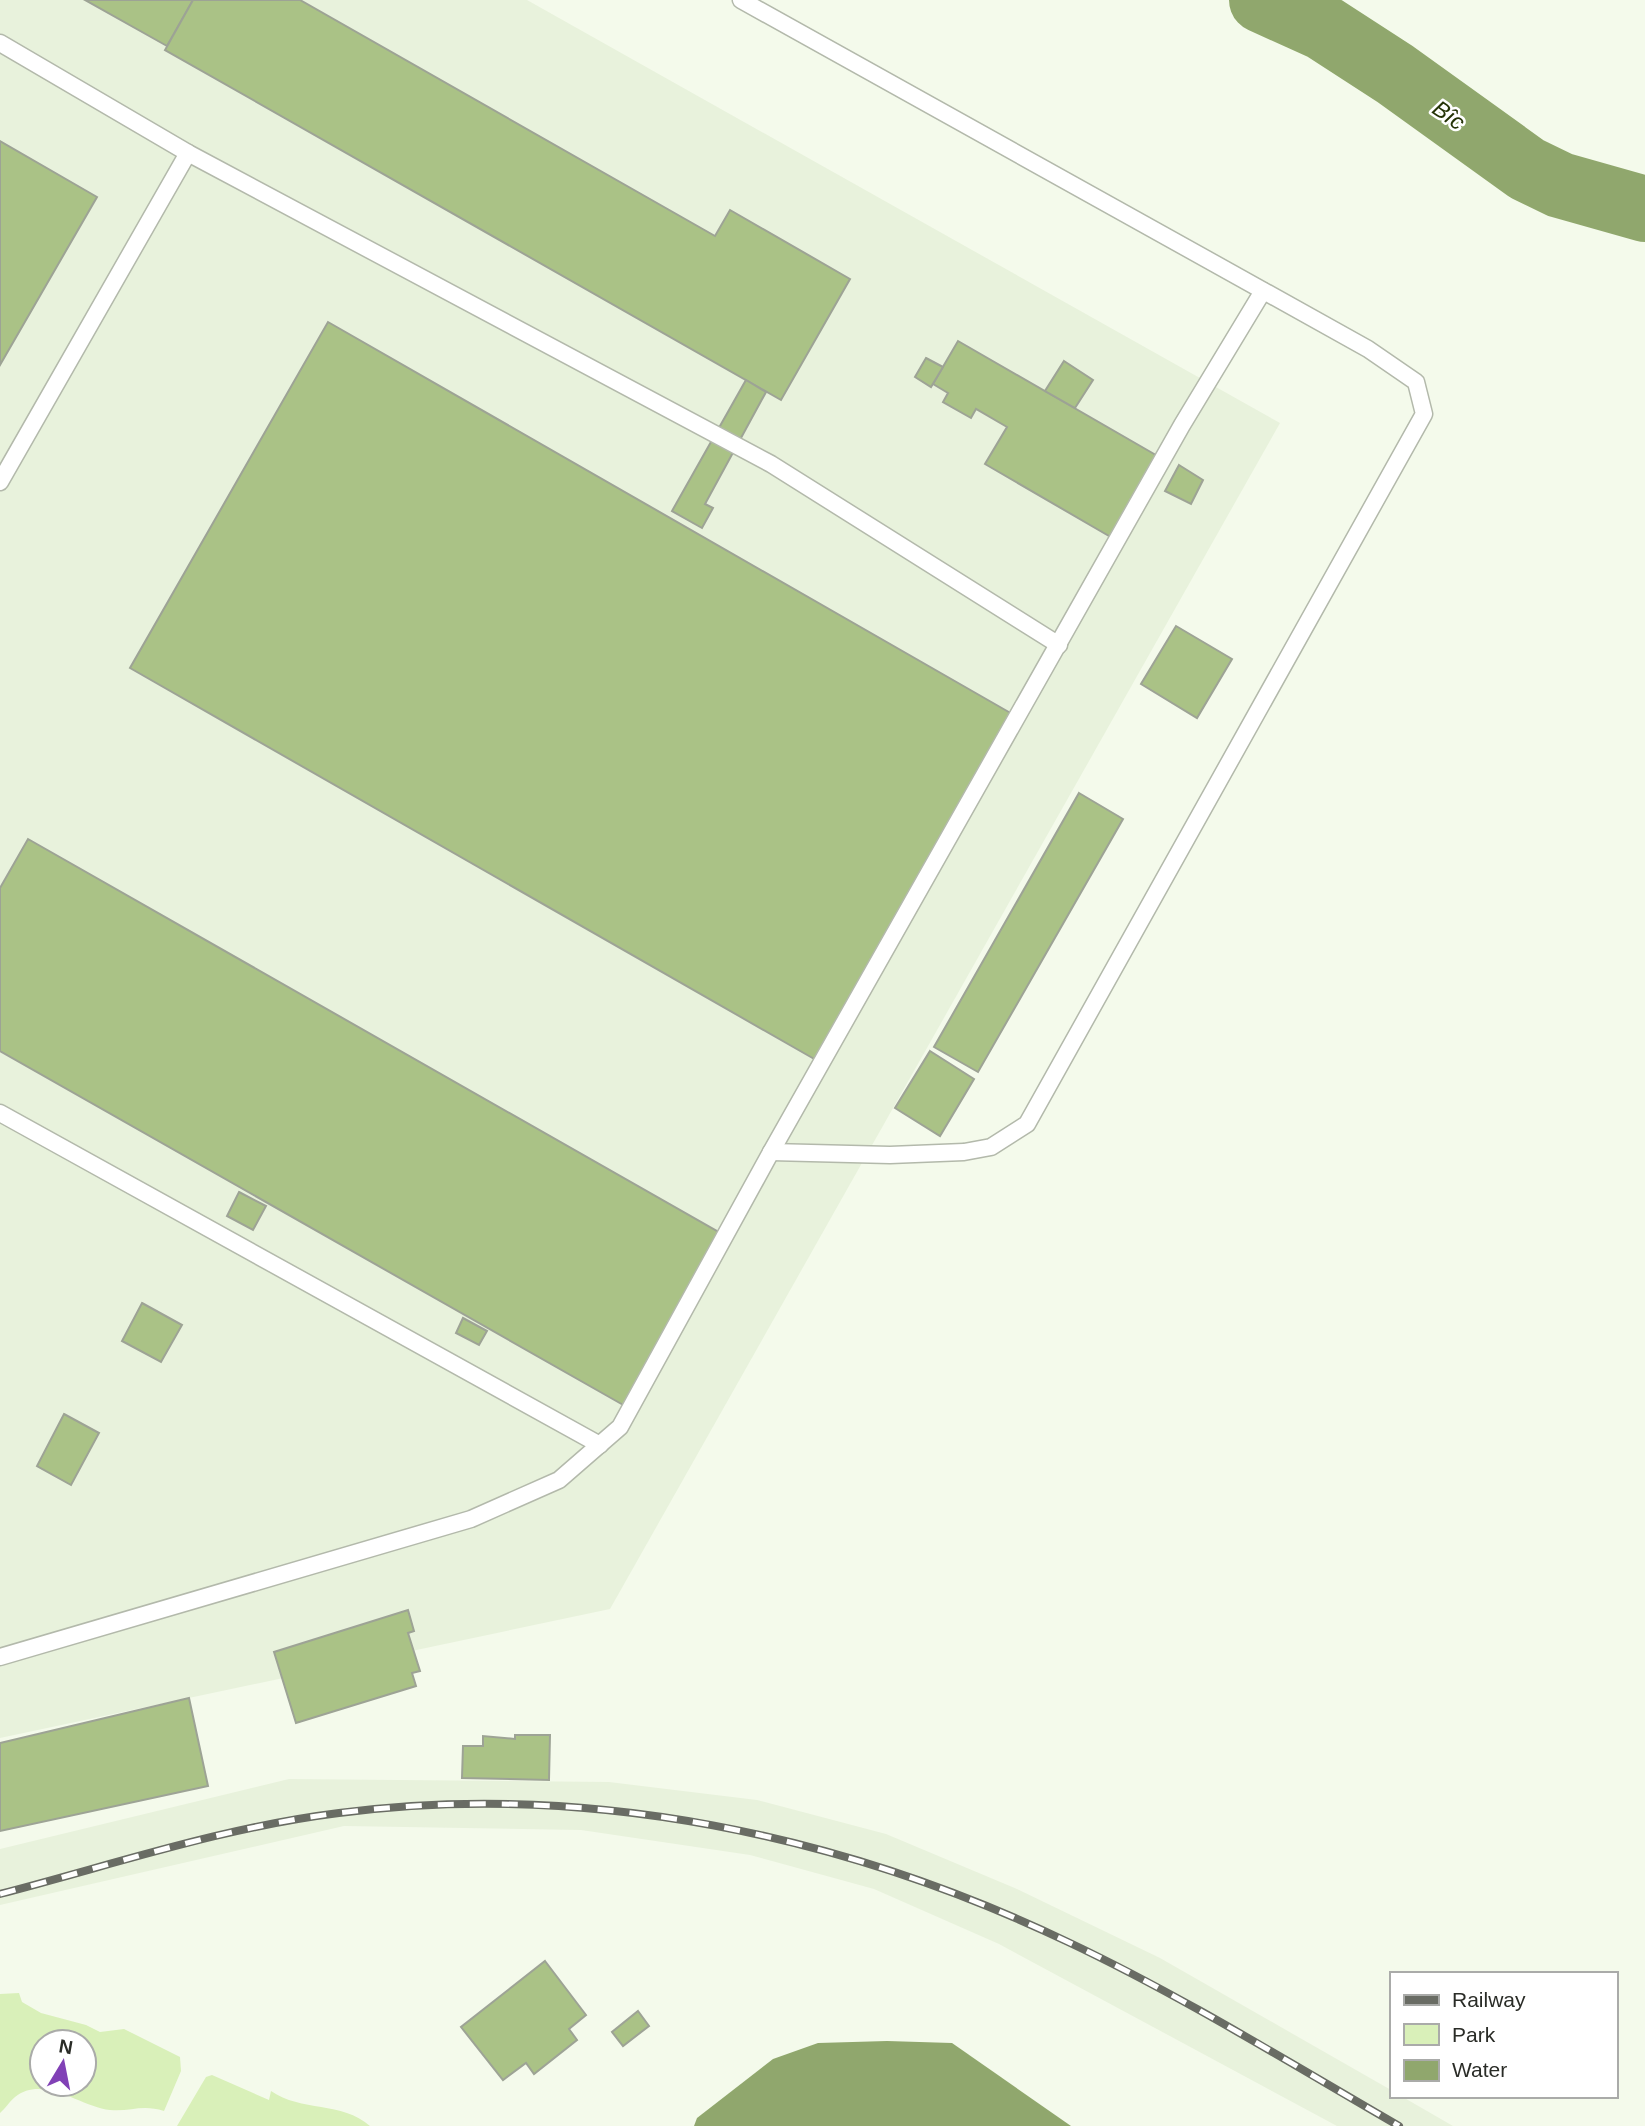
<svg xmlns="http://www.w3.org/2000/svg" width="1645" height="2126" font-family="Helvetica,sans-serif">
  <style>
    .built { fill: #e8f2dc }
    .green { fill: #d9f0b9; fill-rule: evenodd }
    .water { fill: #90a76d }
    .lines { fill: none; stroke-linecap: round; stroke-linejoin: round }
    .river { stroke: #90a76d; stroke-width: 66 }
    .building { fill: #aac286; stroke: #9da395; stroke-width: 2 }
    .lane-casing { stroke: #b3b9ab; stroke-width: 19 }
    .lane { stroke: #fff; stroke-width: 16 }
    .rail-casing { stroke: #696c64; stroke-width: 8 }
    .rail { stroke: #fff; stroke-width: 5; stroke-dasharray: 16; stroke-linecap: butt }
    .labels { text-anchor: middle; stroke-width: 5; stroke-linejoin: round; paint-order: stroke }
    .water-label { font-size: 23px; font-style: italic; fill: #243306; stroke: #fff }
  </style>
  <rect width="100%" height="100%" fill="#f4faeb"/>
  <g class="built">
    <path d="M 0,0 L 527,0 L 1280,423 L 610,1609 L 0,1738 Z"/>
    <path d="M 289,1779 L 609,1782 L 757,1800 L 886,1834 L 1017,1889 L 1160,1958 L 1391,2090 L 1391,2096 L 1401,2096 L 1453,2126 L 1337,2126 L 999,1944 L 874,1889 L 750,1855 L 581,1830 L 344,1826 L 0,1905 L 0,1849 Z"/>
  </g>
  <g class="green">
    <path d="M 19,1993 L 22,2002 L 41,2013 L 86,2025 L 100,2032 L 124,2029 L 180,2057 L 181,2071 L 164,2111 C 142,2104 130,2112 110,2110 C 81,2107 43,2074 15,2097 C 9,2102 5,2109 0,2113 L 0,1994 ZM 42,2042 L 84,2042 L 84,2084 L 42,2084 Z"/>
    <path d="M 212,2075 L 269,2100 L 271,2091 C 301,2112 342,2101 370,2126 L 177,2126 L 206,2077 Z"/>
  </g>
  <path class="water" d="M 887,2041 L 952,2043 L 1071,2126 L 694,2126 L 697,2118 L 773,2059 L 818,2043 Z"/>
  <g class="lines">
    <path class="river" d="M 1262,0 L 1324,28 L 1395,74 L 1527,169 L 1560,185 L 1645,209"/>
  </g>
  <g class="building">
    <path d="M 85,0 L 193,0 L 167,46 Z"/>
    <path d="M 193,0 L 300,0 L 715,236 L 730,210 L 850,279 L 781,400 L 165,50 Z"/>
    <path d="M 0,141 L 97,197 L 0,365 Z"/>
    <path d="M 328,322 L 1014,715 L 816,1060 L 130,668 Z"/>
    <path d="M 958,341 L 1168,462 L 1121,543 L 985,464 L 1007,427 L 976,409 L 971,418 L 943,402 L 948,393 L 933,384 Z"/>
    <path d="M 926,358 L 943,367 L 931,387 L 915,377 Z"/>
    <path d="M 1064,361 L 1093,380 L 1075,408 L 1045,391 Z"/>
    <path d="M 746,380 L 766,392 L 705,504 L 713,508 L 702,528 L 672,511 Z"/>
    <path d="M 1179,465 L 1203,480 L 1191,504 L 1165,491 Z"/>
    <path d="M 1176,626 L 1232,659 L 1197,718 L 1141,684 Z"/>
    <path d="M 1079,793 L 1123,819 L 978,1072 L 934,1047 Z"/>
    <path d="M 28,839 L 722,1234 L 625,1406 L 0,1051 L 0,888 Z"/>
    <path d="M 930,1051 L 974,1079 L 940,1136 L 895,1108 Z"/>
    <path d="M 239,1192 L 266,1206 L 253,1230 L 227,1216 Z"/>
    <path d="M 142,1303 L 182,1325 L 161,1362 L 122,1341 Z"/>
    <path d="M 463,1318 L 487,1331 L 479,1345 L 456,1333 Z"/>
    <path d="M 64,1414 L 99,1433 L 71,1485 L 37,1466 Z"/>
    <path d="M 408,1610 L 414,1631 L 408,1633 L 420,1671 L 412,1673 L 416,1686 L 296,1723 L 274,1652 Z"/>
    <path d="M 189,1698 L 208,1786 L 0,1831 L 0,1743 Z"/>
    <path d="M 515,1735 L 550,1735 L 549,1780 L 462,1778 L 463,1746 L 483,1746 L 483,1736 L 515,1739 Z"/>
    <path d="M 545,1961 L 586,2015 L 569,2029 L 577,2040 L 534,2074 L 526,2063 L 503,2080 L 461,2027 Z"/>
    <path d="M 638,2011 L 649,2026 L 623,2046 L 612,2032 Z"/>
  </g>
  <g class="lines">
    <defs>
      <g id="lane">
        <path d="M 741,0 L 1368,349 L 1416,382 L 1424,414 L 1027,1124 L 991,1147 L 964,1152 L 890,1155 L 771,1152"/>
        <path d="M 0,43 L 188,153 L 771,464 L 1059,645"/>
        <path d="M 0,482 L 188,153"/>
        <path d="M 0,1113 L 600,1445"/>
        <path d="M 0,1657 L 471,1519 L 559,1480 L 620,1427 L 771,1152 L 1182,425 L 1263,291"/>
      </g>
    </defs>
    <use href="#lane" class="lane-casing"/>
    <use href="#lane" class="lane"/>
    <defs>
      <path id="rail" d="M 0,1894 C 112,1865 224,1827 339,1813 C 588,1781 844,1835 1068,1942 C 1182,1996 1290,2063 1399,2126"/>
    </defs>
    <use href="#rail" class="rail-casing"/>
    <use href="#rail" class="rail"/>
  </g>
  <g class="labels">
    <g class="water-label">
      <text transform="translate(1449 115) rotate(35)" y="8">Bîc</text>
    </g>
  </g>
  <rect x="1390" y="1972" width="228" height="126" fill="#ffffff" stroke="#aaaba9" stroke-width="2"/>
  <rect x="1404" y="1995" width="35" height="10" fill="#696c64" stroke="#aaaba9" stroke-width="2"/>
  <text x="1452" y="2007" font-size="21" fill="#2a2c27">Railway</text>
  <rect x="1404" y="2024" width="35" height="21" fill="#d9f0b9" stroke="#aaaba9" stroke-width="2"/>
  <text x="1452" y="2042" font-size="21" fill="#2a2c27">Park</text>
  <rect x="1404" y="2060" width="35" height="21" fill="#90a76d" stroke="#aaaba9" stroke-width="2"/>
  <text x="1452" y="2077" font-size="21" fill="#2a2c27">Water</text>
  <g transform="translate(63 2063) rotate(10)"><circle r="33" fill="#ffffff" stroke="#aaaba9" stroke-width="2"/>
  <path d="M0-5L12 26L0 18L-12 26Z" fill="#8141b6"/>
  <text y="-10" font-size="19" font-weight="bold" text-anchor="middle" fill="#2a2c27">N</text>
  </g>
</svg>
